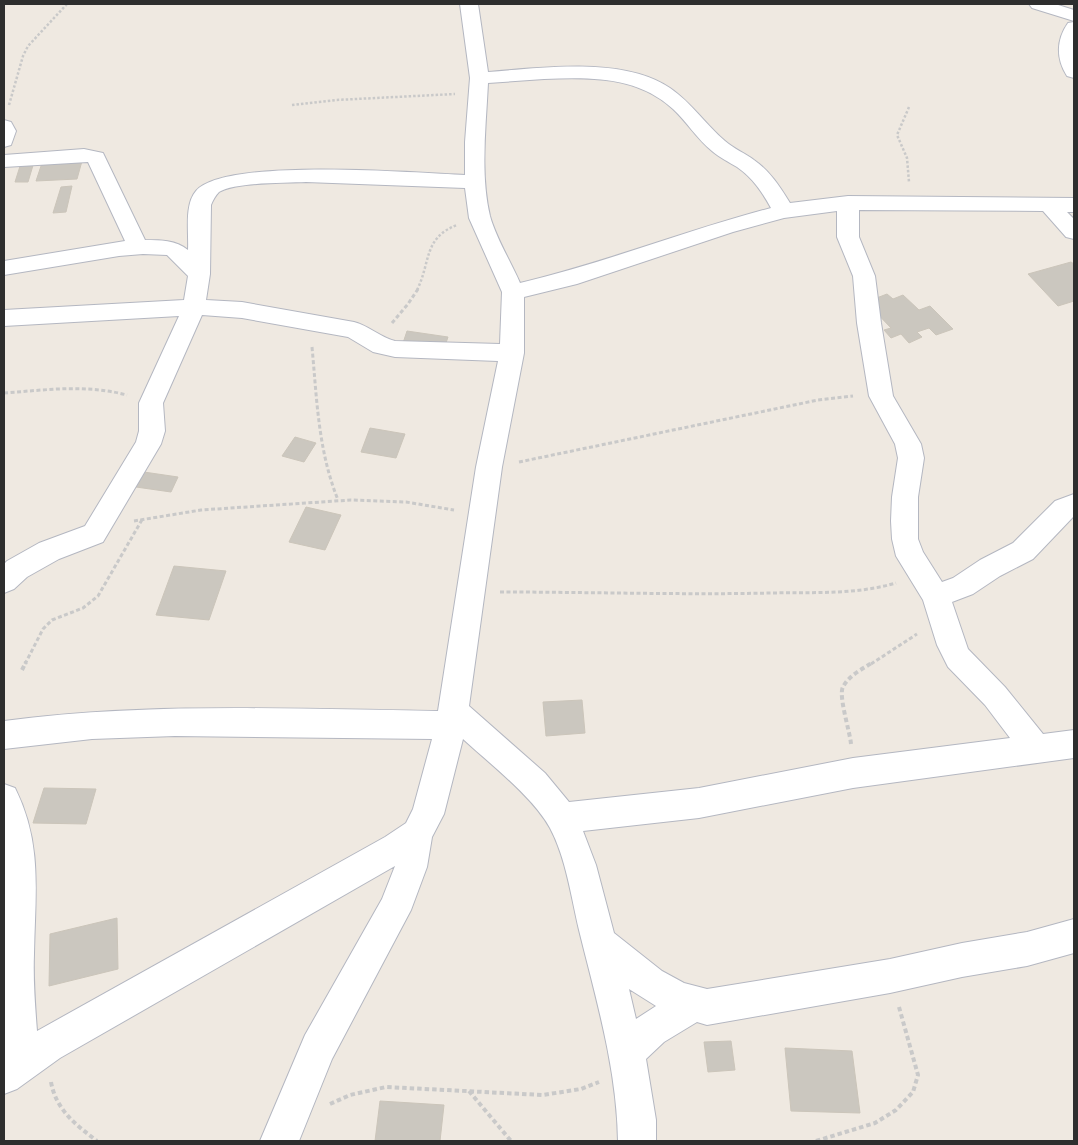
<svg xmlns="http://www.w3.org/2000/svg" width="1078" height="1145" font-family="'DM Sans',sans-serif">
  <style>
    .building { fill: #cbc7bf; stroke: #cbc5ba }
    .lines { fill: none; stroke-linecap: round; stroke-linejoin: round }
    .minor-casing { stroke: #b4b7c1; stroke-width: 2 }
    .path-far2 { stroke: #c9c9c9; stroke-width: 2.5; stroke-dasharray: 2.5 2; stroke-linecap: butt }
    .path-far1 { stroke: #c9c9c9; stroke-width: 3; stroke-dasharray: 4 2.5; stroke-linecap: butt }
    .path { stroke: #c9c9c9; stroke-width: 4; stroke-dasharray: 4.5 3; stroke-linecap: butt }
    .minor { fill: #fff; fill-rule: evenodd }
  </style>
  <rect width="100%" height="100%" fill="#efe9e1"/>
  <g class="building">
    <path d="M 82,161 L 77,179 L 36,181 L 42,163 Z"/>
    <path d="M 34,162 L 28,182 L 15,182 L 21,163 Z"/>
    <path d="M 72,186 L 66,212 L 53,213 L 61,187 Z"/>
    <path d="M 1071,262 L 1074,264 L 1074,301 L 1058,306 L 1028,274 Z"/>
    <path d="M 887,294 L 893,299 L 903,295 L 919,310 L 930,306 L 953,329 L 936,335 L 929,328 L 917,332 L 922,337 L 909,343 L 901,334 L 891,338 L 884,330 L 891,328 L 870,306 L 874,299 Z"/>
    <path d="M 407,331 L 448,337 L 444,349 L 403,343 Z"/>
    <path d="M 370,428 L 405,434 L 396,458 L 361,452 Z"/>
    <path d="M 295,437 L 316,443 L 304,462 L 282,456 Z"/>
    <path d="M 137,471 L 178,477 L 171,492 L 129,486 Z"/>
    <path d="M 306,507 L 341,515 L 325,550 L 289,542 Z"/>
    <path d="M 174,566 L 226,571 L 209,620 L 156,615 Z"/>
    <path d="M 582,700 L 585,733 L 546,736 L 543,702 Z"/>
    <path d="M 44,788 L 96,789 L 86,824 L 33,823 Z"/>
    <path d="M 117,918 L 118,969 L 49,986 L 50,934 Z"/>
    <path d="M 731,1041 L 735,1070 L 708,1072 L 704,1042 Z"/>
    <path d="M 785,1048 L 852,1051 L 860,1113 L 791,1111 Z"/>
    <path d="M 380,1101 L 444,1105 L 440,1141 L 375,1141 Z"/>
  </g>
  <g class="lines">
    <defs>
      <g id="minor">
        <path d="M 460,4 L 478,4 L 488,72 C 542,68 623,56 670,88 C 692,103 706,125 725,141 C 734,149 745,153 754,160 C 770,171 780,187 790,203 L 848,196 L 1074,198 L 1074,212 L 1067,212 L 1074,219 L 1074,239 L 1066,237 L 1043,211 L 859,210 L 859,237 L 875,276 L 881,323 L 893,396 L 921,444 L 924,458 L 918,497 L 918,539 L 923,552 L 942,582 L 953,578 L 980,560 L 1013,543 L 1055,501 L 1074,494 L 1074,516 L 1033,559 L 1000,576 L 973,594 L 952,602 L 968,649 L 1005,687 L 1043,734 L 1074,730 L 1074,758 L 853,788 L 699,818 L 583,831 L 596,865 L 614,933 L 662,971 L 684,983 L 707,989 L 890,959 L 962,943 L 1027,932 L 1074,919 L 1074,953 L 1027,966 L 962,977 L 890,993 L 707,1025 L 697,1022 L 664,1042 L 646,1059 L 656,1120 L 656,1141 L 618,1141 C 617,1069 596,999 579,930 C 571,896 566,858 550,828 C 533,797 489,763 463,739 L 444,814 L 432,837 L 427,867 L 411,910 L 332,1059 L 299,1141 L 260,1141 L 305,1035 L 382,899 L 395,866 L 60,1058 L 17,1089 L 4,1094 L 4,784 L 15,788 C 43,844 35,894 34,954 C 33,980 35,1005 37,1031 L 385,837 L 406,823 L 413,809 L 432,739 L 175,736 L 92,739 L 4,749 L 4,721 C 148,702 293,709 438,711 L 476,467 L 498,361 L 395,357 L 373,352 L 348,337 L 242,318 L 202,315 L 163,403 L 165,431 L 161,444 L 103,542 L 59,559 L 27,577 L 14,589 L 4,593 L 4,564 L 7,561 L 39,543 L 85,526 L 136,442 L 139,431 L 139,403 L 179,316 L 4,326 L 4,310 L 184,300 L 188,276 L 167,255 L 143,254 L 119,256 L 4,275 L 4,261 L 125,241 L 88,162 L 4,167 L 4,155 L 84,149 L 103,153 L 145,240 C 160,240 176,240 188,250 C 189,232 184,205 196,191 C 225,157 417,173 465,175 L 465,142 L 470,78 ZM 544,79 C 590,77 637,76 673,109 C 687,122 697,139 712,151 C 720,158 729,162 737,167 C 753,178 762,192 771,208 C 687,230 605,263 520,283 C 511,262 496,238 490,216 C 480,174 486,126 488,83 ZM 306,182 L 465,188 L 469,218 L 502,292 L 500,344 L 395,341 C 380,337 369,326 354,322 L 242,302 L 206,300 L 210,274 L 211,205 C 213,200 215,196 219,192 C 235,182 287,183 306,182 ZM 837,211 L 837,237 L 853,276 L 857,323 L 869,396 L 895,444 L 898,458 L 892,497 L 891,521 L 892,539 L 896,556 L 923,600 L 937,645 L 948,667 L 985,705 L 1010,738 L 853,758 L 699,788 L 569,802 L 545,773 L 469,706 L 502,467 L 524,353 L 524,297 L 577,284 L 733,232 L 784,218 ZM 629,989 L 656,1006 L 636,1019 Z"/>
        <path d="M 1029,4 L 1055,4 L 1074,10 L 1074,21 L 1032,8 Z"/>
        <path d="M 1074,22 L 1074,78 L 1067,76 C 1056,59 1056,40 1068,23 Z"/>
        <path d="M 4,120 L 11,122 L 16,131 L 11,145 L 4,147 Z"/>
      </g>
    </defs>
    <use href="#minor" class="minor-casing"/>
    <g class="path-far2">
      <path d="M 9,105 L 23,56 L 28,46 L 67,4"/>
      <path d="M 292,105 L 336,100 L 455,94"/>
      <path d="M 909,107 L 897,135 L 907,158 L 909,182"/>
      <path d="M 417,290 C 431,262 423,238 457,225"/>
    </g>
    <g class="path-far1">
      <path d="M 392,323 L 408,304 L 418,289"/>
      <path d="M 312,347 C 317,400 318,450 338,500"/>
      <path d="M 4,393 C 46,390 85,384 127,395"/>
      <path d="M 519,462 L 818,400 L 853,396"/>
      <path d="M 134,521 L 201,510 L 351,500 L 406,502 L 454,510"/>
      <path d="M 500,592 C 590,592 681,595 771,593 C 813,592 855,595 896,583"/>
      <path d="M 25,664 L 43,629 L 52,620 L 83,608 L 98,596 L 143,518"/>
      <path d="M 871,664 L 917,634"/>
    </g>
    <g class="path">
      <path d="M 22,670 L 26,662"/>
      <path d="M 851,744 C 850,732 838,695 843,687 C 849,675 863,669 873,662"/>
      <path d="M 51,1082 C 56,1110 76,1125 97,1141"/>
      <path d="M 469,1091 L 511,1141"/>
      <path d="M 330,1104 L 350,1095 L 386,1087 L 543,1095 L 581,1089 L 599,1082"/>
      <path d="M 816,1141 L 875,1123 L 896,1110 L 913,1092 L 918,1075 L 899,1007"/>
    </g>
    <use href="#minor" class="minor"/>
  </g>
  <rect width="1078" height="1145" fill="none" stroke="#2e2e2e" stroke-width="10"/>
</svg>
